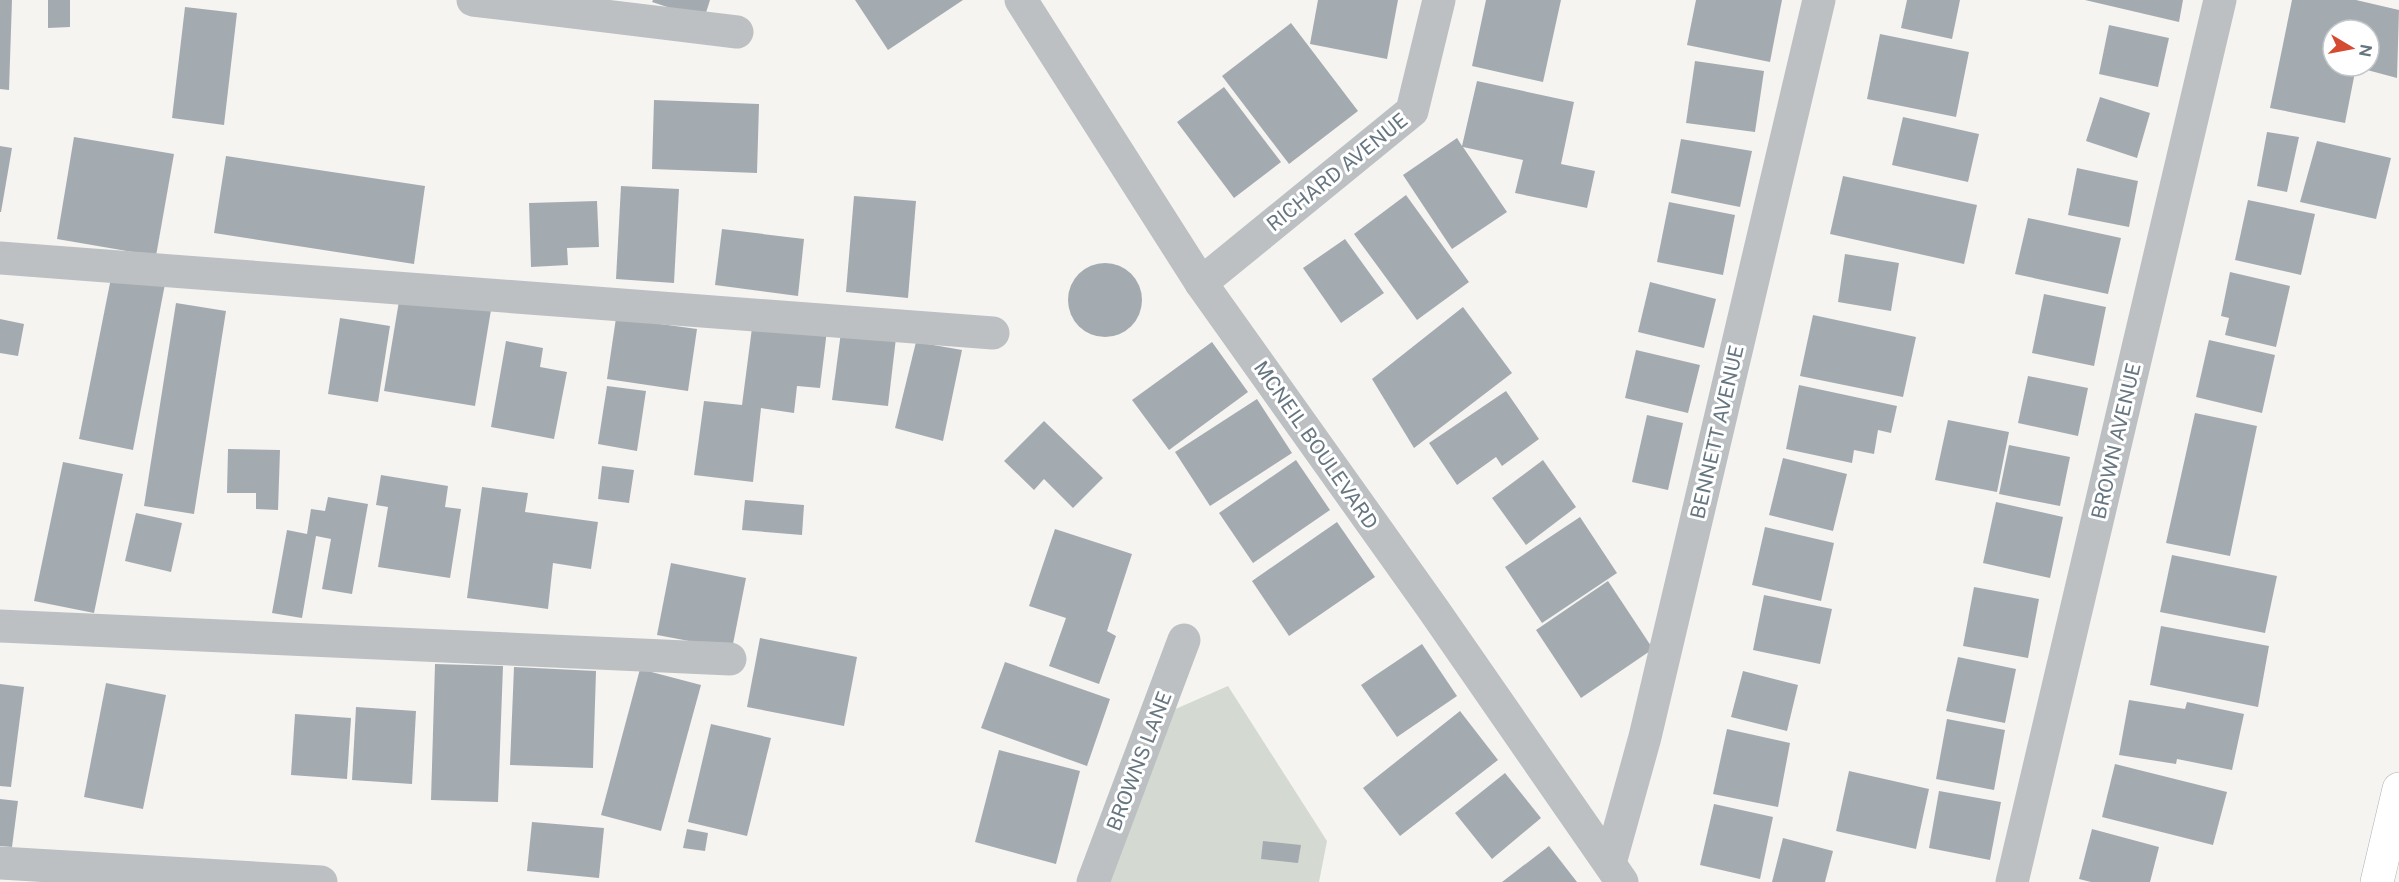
<svg xmlns="http://www.w3.org/2000/svg" width="2399" height="882" font-family="'Public Sans',sans-serif">
  <style>
    .green { fill: #d4d9d1 }
    .building { fill: #a4abb0; fill-rule: evenodd }
    .lines { fill: none; stroke-linecap: round; stroke-linejoin: round }
    .trunk-casing { stroke: #afb3b6; stroke-width: 34 }
    .minor { stroke: #bcc0c3; stroke-width: 33 }
    .trunk { stroke: #fff; stroke-width: 33 }
    .labels { text-anchor: middle; stroke-width: 6; stroke-linejoin: round; paint-order: stroke }
    .street-label { font-size: 20px; fill: #667680; stroke: #fff }
  </style>
  <rect width="100%" height="100%" fill="#f5f4f1"/>
  <path class="green" d="M 1228,686 L 1327,841 L 1319,882 L 1081,882 L 1139,725 Z"/>
  <g class="building">
    <path d="M 0,0 L 12,0 L 9,90 L 0,89 Z"/>
    <path d="M 48,0 L 70,0 L 70,27 L 48,28 Z"/>
    <path d="M 653,0 L 710,0 L 704,19 L 652,2 Z"/>
    <path d="M 855,0 L 963,0 L 888,50 Z"/>
    <path d="M 1318,0 L 1398,0 L 1387,59 L 1310,44 Z"/>
    <path d="M 1486,0 L 1561,0 L 1543,82 L 1472,66 Z"/>
    <path d="M 1696,0 L 1782,0 L 1770,62 L 1687,45 Z"/>
    <path d="M 1907,0 L 1960,0 L 1952,39 L 1901,28 Z"/>
    <path d="M 2085,0 L 2183,0 L 2179,22 Z"/>
    <path d="M 2292,0 L 2356,0 L 2399,10 L 2397,78 L 2356,67 L 2345,123 L 2270,108 ZM 2333,30 L 2369,30 L 2369,66 L 2333,66 Z"/>
    <path d="M 185,7 L 237,13 L 224,125 L 172,118 Z"/>
    <path d="M 1291,23 L 1358,111 L 1289,164 L 1222,76 Z"/>
    <path d="M 2109,25 L 2169,38 L 2158,87 L 2099,74 Z"/>
    <path d="M 1880,34 L 1969,52 L 1956,117 L 1867,99 Z"/>
    <path d="M 1695,61 L 1764,71 L 1755,132 L 1686,123 Z"/>
    <path d="M 1477,81 L 1574,102 L 1561,164 L 1595,171 L 1587,208 L 1515,193 L 1523,160 L 1463,147 L 1507,212 L 1452,249 L 1403,175 L 1457,138 L 1462,146 Z"/>
    <path d="M 1224,87 L 1281,162 L 1234,198 L 1177,122 Z"/>
    <path d="M 2100,97 L 2150,113 L 2137,158 L 2086,141 Z"/>
    <path d="M 654,100 L 759,104 L 757,173 L 652,169 Z"/>
    <path d="M 1903,117 L 1979,134 L 1968,182 L 1892,165 Z"/>
    <path d="M 2267,132 L 2299,137 L 2287,192 L 2257,186 Z"/>
    <path d="M 74,137 L 174,154 L 156,256 L 57,239 Z"/>
    <path d="M 1681,139 L 1752,151 L 1740,207 L 1671,193 Z"/>
    <path d="M 2317,141 L 2391,158 L 2376,219 L 2300,202 Z"/>
    <path d="M 0,146 L 12,148 L 1,212 L 0,212 Z"/>
    <path d="M 226,156 L 425,186 L 414,264 L 214,233 Z"/>
    <path d="M 2077,168 L 2138,181 L 2129,227 L 2068,215 Z"/>
    <path d="M 1843,176 L 1977,205 L 1964,264 L 1830,234 Z"/>
    <path d="M 621,186 L 679,189 L 674,283 L 616,279 Z"/>
    <path d="M 1406,195 L 1469,282 L 1417,320 L 1354,234 Z"/>
    <path d="M 854,196 L 916,201 L 908,298 L 846,292 Z"/>
    <path d="M 2248,200 L 2315,214 L 2301,275 L 2235,260 Z"/>
    <path d="M 597,201 L 599,247 L 567,248 L 568,265 L 531,267 L 529,203 Z"/>
    <path d="M 1669,202 L 1735,215 L 1723,275 L 1657,262 Z"/>
    <path d="M 2028,218 L 2121,238 L 2108,294 L 2015,274 Z"/>
    <path d="M 722,229 L 804,239 L 798,296 L 715,285 Z"/>
    <path d="M 1345,239 L 1384,293 L 1341,323 L 1303,268 Z"/>
    <path d="M 1845,254 L 1899,263 L 1891,311 L 1838,302 Z"/>
    <circle cx="1105" cy="300" r="37"/>
    <path d="M 2230,272 L 2290,286 L 2276,347 L 2225,335 L 2229,318 L 2221,316 Z"/>
    <path d="M 112,273 L 165,284 L 133,450 L 79,439 Z"/>
    <path d="M 1650,282 L 1716,299 L 1704,348 L 1638,332 Z"/>
    <path d="M 2044,294 L 2106,307 L 2094,366 L 2032,353 Z"/>
    <path d="M 400,295 L 491,310 L 475,406 L 384,391 Z"/>
    <path d="M 176,303 L 226,311 L 194,514 L 144,506 Z"/>
    <path d="M 1463,307 L 1512,373 L 1414,448 L 1372,379 Z"/>
    <path d="M 1813,315 L 1916,337 L 1903,397 L 1800,376 Z"/>
    <path d="M 340,318 L 390,326 L 378,402 L 328,394 Z"/>
    <path d="M 616,318 L 697,329 L 688,391 L 607,379 Z"/>
    <path d="M 0,319 L 24,324 L 18,356 L 0,353 Z"/>
    <path d="M 753,320 L 827,330 L 820,388 L 797,386 L 794,413 L 761,408 L 753,482 L 694,475 L 704,401 L 742,405 Z"/>
    <path d="M 841,332 L 896,338 L 888,406 L 832,400 Z"/>
    <path d="M 2209,340 L 2275,355 L 2262,413 L 2196,397 Z"/>
    <path d="M 506,341 L 543,348 L 540,367 L 567,372 L 554,439 L 491,427 Z"/>
    <path d="M 916,342 L 962,350 L 943,441 L 895,428 Z"/>
    <path d="M 1212,342 L 1248,392 L 1169,450 L 1132,400 Z"/>
    <path d="M 1636,350 L 1700,365 L 1688,413 L 1625,398 Z"/>
    <path d="M 2028,376 L 2088,388 L 2078,436 L 2018,423 Z"/>
    <path d="M 1799,385 L 1897,406 L 1891,433 L 1878,430 L 1874,454 L 1854,450 L 1852,463 L 1786,449 Z"/>
    <path d="M 607,386 L 646,391 L 637,451 L 598,444 Z"/>
    <path d="M 1506,391 L 1539,439 L 1502,466 L 1496,457 L 1457,485 L 1429,443 Z"/>
    <path d="M 1257,399 L 1292,453 L 1210,506 L 1175,452 Z"/>
    <path d="M 2195,413 L 2257,426 L 2230,556 L 2166,543 Z"/>
    <path d="M 1647,415 L 1683,423 L 1668,490 L 1632,482 Z"/>
    <path d="M 1948,420 L 2009,432 L 1997,492 L 1935,480 Z"/>
    <path d="M 1044,421 L 1103,478 L 1073,508 L 1044,479 L 1034,490 L 1004,461 Z"/>
    <path d="M 2009,445 L 2070,457 L 2060,506 L 1999,494 Z"/>
    <path d="M 228,449 L 280,450 L 278,510 L 256,509 L 256,493 L 227,493 Z"/>
    <path d="M 1783,458 L 1847,474 L 1833,531 L 1769,515 Z"/>
    <path d="M 1296,460 L 1330,510 L 1253,563 L 1219,513 Z"/>
    <path d="M 1543,460 L 1576,507 L 1526,545 L 1492,498 Z"/>
    <path d="M 63,462 L 123,474 L 94,613 L 34,601 Z"/>
    <path d="M 602,466 L 634,470 L 629,503 L 598,499 Z"/>
    <path d="M 381,475 L 448,486 L 445,507 L 461,509 L 450,578 L 378,567 L 388,507 L 376,505 Z"/>
    <path d="M 482,487 L 528,493 L 525,512 L 598,522 L 591,569 L 553,563 L 548,609 L 467,598 Z"/>
    <path d="M 328,497 L 368,504 L 352,594 L 322,589 L 331,539 L 316,536 L 302,618 L 272,613 L 287,530 L 307,534 L 311,509 L 325,511 Z"/>
    <path d="M 745,500 L 804,505 L 802,535 L 742,530 Z"/>
    <path d="M 1996,502 L 2063,517 L 2050,578 L 1983,563 Z"/>
    <path d="M 136,513 L 182,523 L 171,572 L 125,561 Z"/>
    <path d="M 1580,517 L 1617,573 L 1542,623 L 1505,567 Z"/>
    <path d="M 1337,522 L 1375,577 L 1289,636 L 1252,581 Z"/>
    <path d="M 1765,527 L 1834,543 L 1821,601 L 1752,585 Z"/>
    <path d="M 1055,529 L 1132,554 L 1107,631 L 1116,636 L 1099,684 L 1049,666 L 1066,618 L 1029,606 Z"/>
    <path d="M 2172,555 L 2277,576 L 2265,633 L 2160,612 Z"/>
    <path d="M 671,563 L 746,578 L 732,649 L 657,635 Z"/>
    <path d="M 1608,581 L 1653,649 L 1581,698 L 1536,630 Z"/>
    <path d="M 1974,587 L 2039,599 L 2028,658 L 1963,646 Z"/>
    <path d="M 1764,595 L 1832,609 L 1820,664 L 1753,650 Z"/>
    <path d="M 2161,626 L 2269,646 L 2258,707 L 2150,685 Z"/>
    <path d="M 760,638 L 857,657 L 844,726 L 747,707 Z"/>
    <path d="M 1422,644 L 1457,696 L 1397,737 L 1361,685 Z"/>
    <path d="M 1958,657 L 2016,669 L 2005,723 L 1946,711 Z"/>
    <path d="M 1005,662 L 1110,699 L 1087,766 L 981,728 Z"/>
    <path d="M 435,664 L 503,666 L 498,802 L 431,800 Z"/>
    <path d="M 514,667 L 596,671 L 593,768 L 510,765 Z"/>
    <path d="M 640,669 L 701,685 L 661,831 L 601,815 Z"/>
    <path d="M 1743,671 L 1798,685 L 1787,731 L 1731,717 Z"/>
    <path d="M 106,683 L 166,695 L 143,809 L 84,797 Z"/>
    <path d="M 0,684 L 24,687 L 11,787 L 0,786 Z"/>
    <path d="M 2129,700 L 2185,709 L 2187,702 L 2244,714 L 2232,770 L 2177,759 L 2176,764 L 2119,755 Z"/>
    <path d="M 356,707 L 416,711 L 412,784 L 352,780 Z"/>
    <path d="M 1460,711 L 1498,760 L 1400,836 L 1363,788 Z"/>
    <path d="M 295,714 L 351,718 L 347,779 L 291,775 Z"/>
    <path d="M 1947,719 L 2005,730 L 1994,790 L 1936,779 Z"/>
    <path d="M 711,724 L 771,738 L 747,836 L 688,822 Z"/>
    <path d="M 1727,729 L 1790,743 L 1778,807 L 1713,794 Z"/>
    <path d="M 999,750 L 1080,771 L 1056,864 L 975,842 Z"/>
    <path d="M 2115,764 L 2227,792 L 2213,845 L 2102,817 Z"/>
    <path d="M 1849,771 L 1929,789 L 1916,849 L 1836,831 Z"/>
    <path d="M 1505,773 L 1541,818 L 1492,859 L 1455,813 Z"/>
    <path d="M 1939,791 L 2001,802 L 1990,860 L 1929,848 Z"/>
    <path d="M 0,799 L 18,801 L 12,847 L 0,846 Z"/>
    <path d="M 1714,804 L 1773,817 L 1760,879 L 1700,865 Z"/>
    <path d="M 532,822 L 604,828 L 599,878 L 527,871 Z"/>
    <path d="M 687,829 L 708,833 L 705,851 L 683,848 Z"/>
    <path d="M 2092,829 L 2159,847 L 2150,882 L 2091,882 L 2079,879 Z"/>
    <path d="M 1783,838 L 1833,851 L 1825,882 L 1772,882 Z"/>
    <path d="M 1263,841 L 1301,845 L 1298,863 L 1261,859 Z"/>
    <path d="M 1549,846 L 1577,882 L 1502,882 Z"/>
  </g>
  <g class="lines">
    <defs>
      <path id="trunk" d="M 2377,882 L 2399,789"/>
    </defs>
    <use href="#trunk" class="trunk-casing"/>
    <g class="minor">
      <path d="M 473,0 L 737,32"/>
      <path d="M 1021,0 L 1201,283 L 1433,609 L 1622,882"/>
      <path d="M 0,258 L 993,333"/>
      <path d="M 1201,283 L 1412,111 L 1439,0"/>
      <path d="M 0,626 L 730,659"/>
      <path d="M 0,863 L 321,882"/>
      <path d="M 1610,863 L 1645,737 L 1819,0"/>
      <path d="M 1093,882 L 1184,640"/>
      <path d="M 2012,882 L 2220,0"/>
    </g>
    <use href="#trunk" class="trunk"/>
  </g>
  <g class="labels">
    <g class="street-label">
      <text transform="translate(1337 172) rotate(-39)" y="7">RICHARD AVENUE</text>
      <text transform="translate(1717 432) rotate(-77)" y="7">BENNETT AVENUE</text>
      <text transform="translate(2116 441) rotate(-77)" y="7">BROWN AVENUE</text>
      <text transform="translate(1316 445) rotate(55)" y="7">MCNEIL BOULEVARD</text>
      <text transform="translate(1139 761) rotate(-69)" y="7">BROWNS LANE</text>
    </g>
  </g>
  <g transform="translate(2351 48) rotate(100)"><circle r="28" fill="#ffffff" stroke="#c2c8cc" stroke-width="1.5"/>
  <path d="M0-4.5L10 22L0 15L-10 22Z" fill="#d44b32"/>
  <text y="-9" font-size="16" font-weight="bold" text-anchor="middle" fill="#667680">N</text>
  </g>
</svg>
